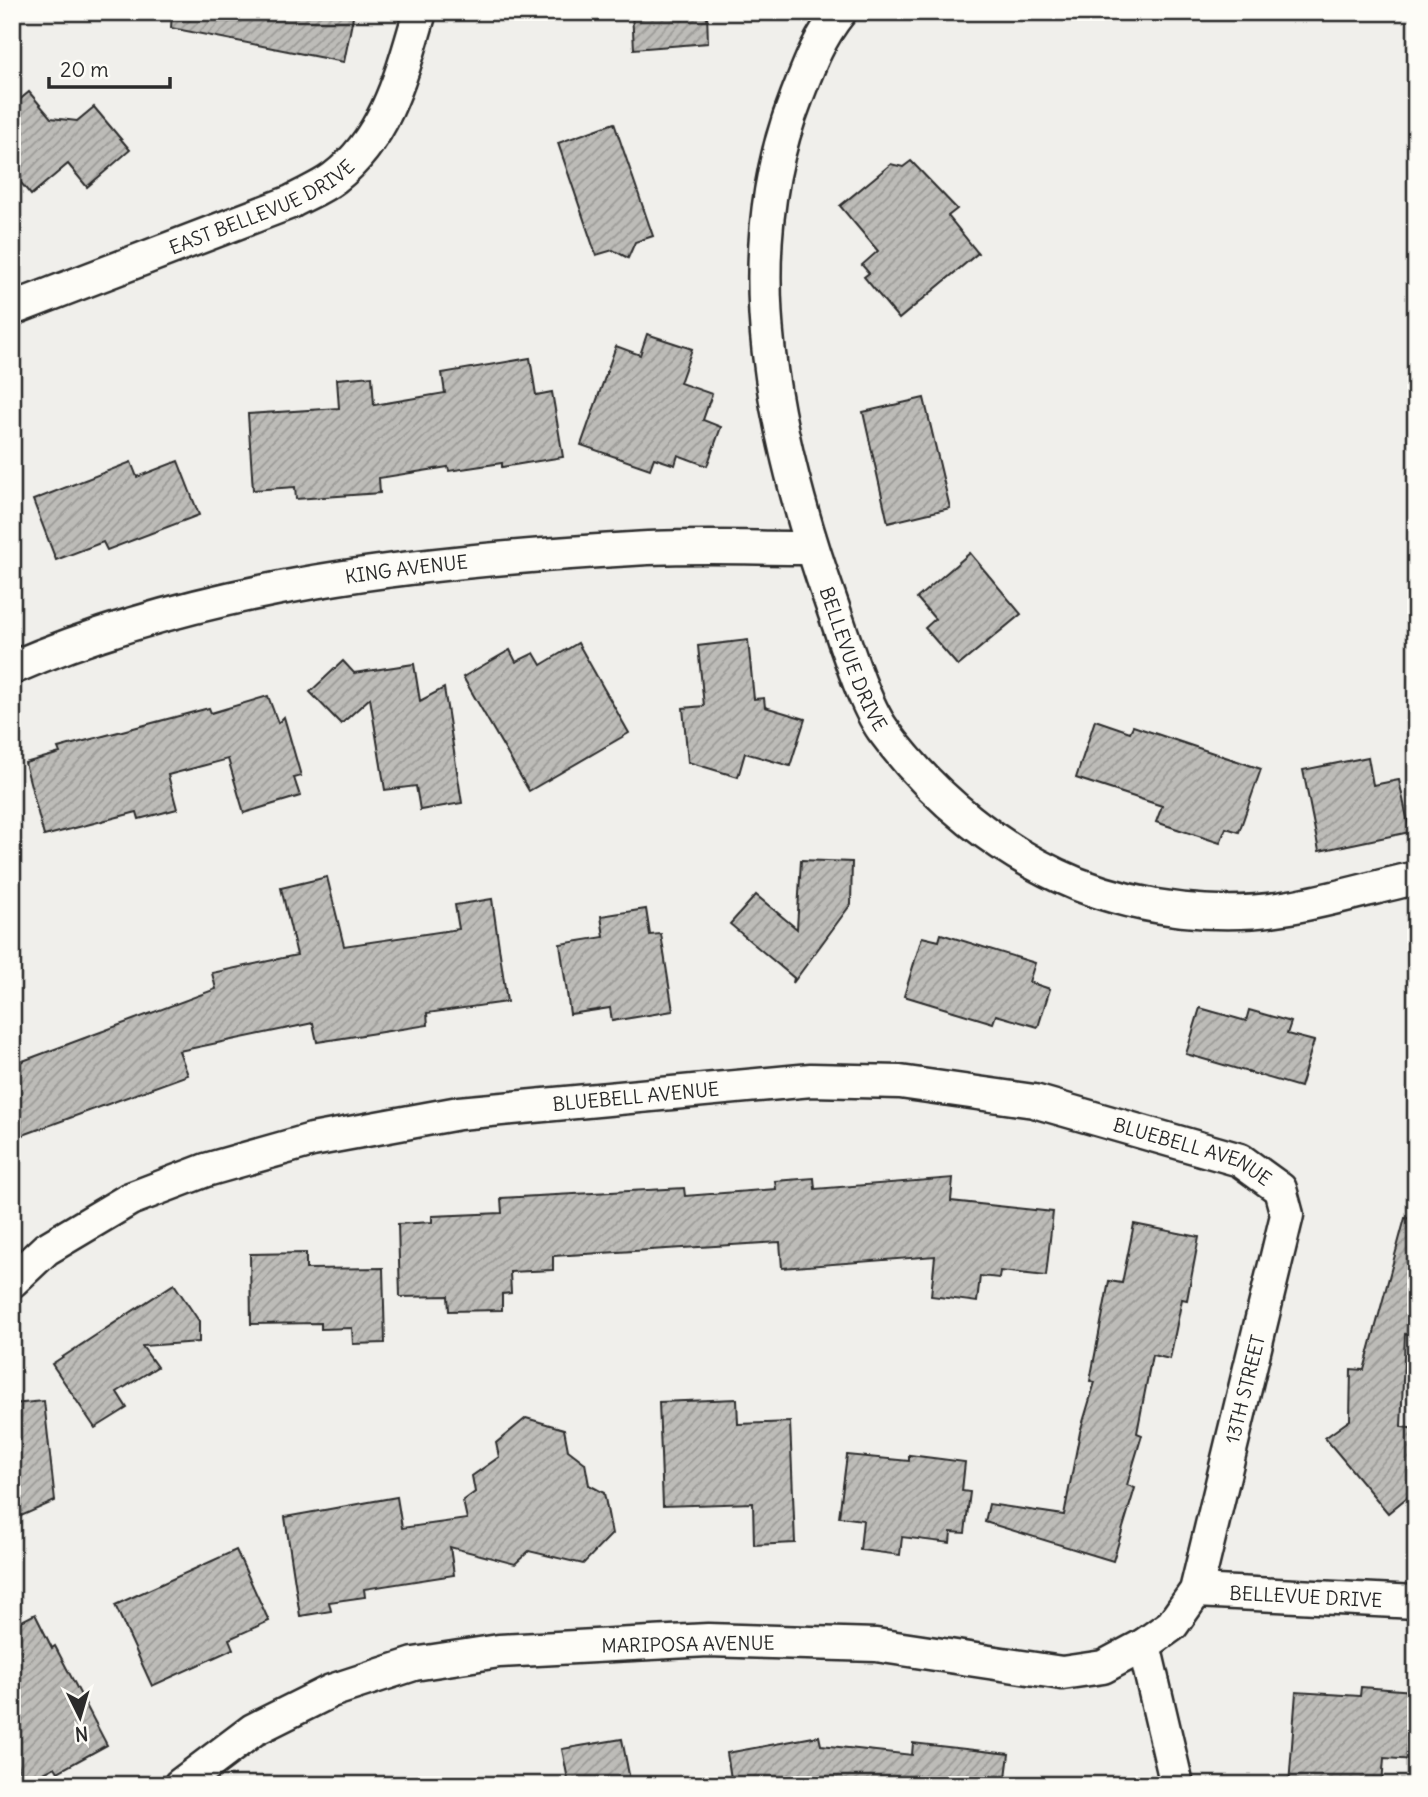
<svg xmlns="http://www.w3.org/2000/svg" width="1428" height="1797" font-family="Delius,sans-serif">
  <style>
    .building { fill: url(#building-hatch); stroke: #2b2b2b; stroke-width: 2 }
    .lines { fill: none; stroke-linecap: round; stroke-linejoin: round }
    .minor-casing { stroke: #2b2b2b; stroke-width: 37 }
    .minor { stroke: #fdfcf7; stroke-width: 32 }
    .labels { text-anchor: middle; stroke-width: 5; stroke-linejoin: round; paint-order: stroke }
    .street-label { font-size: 19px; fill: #2b2b2b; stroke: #fdfcf7 }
  </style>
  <defs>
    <pattern id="building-hatch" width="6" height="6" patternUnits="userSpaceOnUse" patternTransform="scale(1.75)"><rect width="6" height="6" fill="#bdbcb8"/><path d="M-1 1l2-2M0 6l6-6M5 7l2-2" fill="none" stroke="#9a9996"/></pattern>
  </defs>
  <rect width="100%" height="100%" fill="#f0efeb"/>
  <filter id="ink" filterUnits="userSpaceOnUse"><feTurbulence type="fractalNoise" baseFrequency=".0143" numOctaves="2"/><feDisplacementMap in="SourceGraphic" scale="14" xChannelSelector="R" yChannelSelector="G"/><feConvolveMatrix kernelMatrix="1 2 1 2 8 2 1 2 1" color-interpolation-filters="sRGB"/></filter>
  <g filter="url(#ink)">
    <g class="building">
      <path d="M 172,12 L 354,12 L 344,62 L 171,28 Z"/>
      <path d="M 632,12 L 707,12 L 708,43 L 634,49 Z"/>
      <path d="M 29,92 L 51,118 L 77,121 L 94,107 L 130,150 L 87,187 L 68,164 L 31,195 L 12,172 L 12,106 Z"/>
      <path d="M 614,123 L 653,236 L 635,242 L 628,258 L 613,250 L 596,255 L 558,143 Z"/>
      <path d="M 911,161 L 957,209 L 948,216 L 978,253 L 899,319 L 864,277 L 869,273 L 862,265 L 878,251 L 840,206 L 891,164 L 903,167 Z"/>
      <path d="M 647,334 L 692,349 L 680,383 L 712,394 L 703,420 L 721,427 L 707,466 L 678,455 L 675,465 L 654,458 L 650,469 L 581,445 L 616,346 L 640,355 Z"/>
      <path d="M 530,358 L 536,395 L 552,392 L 563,457 L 502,467 L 502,463 L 449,471 L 448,467 L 379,478 L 380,493 L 296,499 L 295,487 L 253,490 L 248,414 L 339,408 L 337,379 L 372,376 L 374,405 L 445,393 L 442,373 Z"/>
      <path d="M 924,398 L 950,508 L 888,523 L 863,412 Z"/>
      <path d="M 178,461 L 199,515 L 107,550 L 103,542 L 56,560 L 33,500 L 131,462 L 137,477 Z"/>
      <path d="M 970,553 L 1021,614 L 958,666 L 925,628 L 935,619 L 917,598 Z"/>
      <path d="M 748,640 L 754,699 L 764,698 L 765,707 L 805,719 L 790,766 L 745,753 L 738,777 L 688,762 L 683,708 L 704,706 L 698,646 Z"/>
      <path d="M 578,643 L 629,733 L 529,791 L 463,677 L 510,650 L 516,662 L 534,653 L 541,665 Z"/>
      <path d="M 343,661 L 354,673 L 414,664 L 420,701 L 444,688 L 462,803 L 420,810 L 416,786 L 385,790 L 370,698 L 341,724 L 310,692 Z"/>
      <path d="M 268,696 L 278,723 L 284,717 L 301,776 L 294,778 L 300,796 L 244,813 L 228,759 L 168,775 L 177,809 L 139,819 L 137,812 L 44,836 L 25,763 L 60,753 L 58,748 L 209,708 L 211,713 Z"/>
      <path d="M 1095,720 L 1130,732 L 1133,726 L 1261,769 L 1239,832 L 1226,828 L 1220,843 L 1156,822 L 1162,806 L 1076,778 Z"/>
      <path d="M 1368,757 L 1373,785 L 1399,780 L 1410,832 L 1319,851 L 1303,770 Z"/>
      <path d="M 801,860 L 852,862 L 851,904 L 793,983 L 794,978 L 730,924 L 756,895 L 797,929 Z"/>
      <path d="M 327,877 L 344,946 L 459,929 L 455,905 L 492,899 L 507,1002 L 427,1013 L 428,1025 L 317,1042 L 313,1023 L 179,1051 L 188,1075 L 12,1139 L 12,1065 L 216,989 L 212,973 L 297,955 L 281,888 Z"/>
      <path d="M 646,909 L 650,935 L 661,934 L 673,1011 L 612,1021 L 610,1008 L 570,1014 L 560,944 L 604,937 L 601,916 Z"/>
      <path d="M 941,934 L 1035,963 L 1029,982 L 1050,989 L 1038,1027 L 996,1015 L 993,1023 L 904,996 L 922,937 L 939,941 Z"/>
      <path d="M 1200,1008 L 1246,1021 L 1249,1010 L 1291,1022 L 1287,1034 L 1314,1041 L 1300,1087 L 1186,1054 Z"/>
      <path d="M 814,1178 L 815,1189 L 953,1178 L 951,1201 L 1053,1212 L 1046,1276 L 1000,1271 L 999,1278 L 980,1276 L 977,1302 L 931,1296 L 935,1256 L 782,1268 L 780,1242 L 553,1256 L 553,1270 L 510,1272 L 511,1293 L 502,1294 L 502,1310 L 449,1311 L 448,1296 L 400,1297 L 398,1224 L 432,1222 L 432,1216 L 502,1213 L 501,1198 L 684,1188 L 685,1196 L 776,1189 L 775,1181 Z"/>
      <path d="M 1405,1218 L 1416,1219 L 1416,1337 L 1405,1334 L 1401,1427 L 1416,1429 L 1416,1490 L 1388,1513 L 1325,1438 L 1350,1420 L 1351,1369 L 1364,1370 Z"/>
      <path d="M 1134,1224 L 1199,1237 L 1187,1300 L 1182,1299 L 1170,1359 L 1152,1355 L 1137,1433 L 1142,1435 L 1127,1485 L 1135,1488 L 1113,1561 L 985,1522 L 989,1504 L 1064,1515 L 1080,1432 L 1095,1382 L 1090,1381 L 1109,1281 L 1122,1283 Z"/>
      <path d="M 306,1253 L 306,1269 L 383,1268 L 385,1343 L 353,1344 L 352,1328 L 321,1329 L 321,1323 L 251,1324 L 250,1254 Z"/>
      <path d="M 174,1284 L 199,1321 L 199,1342 L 142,1346 L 157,1367 L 117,1392 L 127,1408 L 95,1428 L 52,1364 Z"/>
      <path d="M 737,1399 L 738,1424 L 790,1422 L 795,1543 L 754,1545 L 753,1503 L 663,1506 L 659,1402 Z"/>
      <path d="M 44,1401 L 55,1501 L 12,1520 L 12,1404 Z"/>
      <path d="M 526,1418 L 564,1429 L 568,1450 L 585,1463 L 589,1485 L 604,1493 L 612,1534 L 583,1564 L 529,1551 L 515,1564 L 450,1547 L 454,1575 L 364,1589 L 365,1597 L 329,1602 L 331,1611 L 300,1616 L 285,1517 L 397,1497 L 402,1528 L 467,1519 L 463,1501 L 475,1492 L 472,1476 L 499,1457 L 496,1443 Z"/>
      <path d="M 847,1455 L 909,1461 L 909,1455 L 965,1462 L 962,1491 L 970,1492 L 965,1533 L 951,1532 L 950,1543 L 902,1537 L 900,1555 L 860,1550 L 863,1520 L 839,1517 Z"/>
      <path d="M 236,1550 L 269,1621 L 229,1639 L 233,1649 L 152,1686 L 115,1605 Z"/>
      <path d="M 35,1614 L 52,1648 L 55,1646 L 107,1745 L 58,1772 L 55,1767 L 26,1783 L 12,1756 L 12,1626 Z"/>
      <path d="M 1361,1687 L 1414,1691 L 1412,1718 L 1416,1718 L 1416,1760 L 1384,1758 L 1382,1785 L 1289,1785 L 1296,1692 L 1360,1696 Z"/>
      <path d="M 819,1736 L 821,1745 L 912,1755 L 913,1743 L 1009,1754 L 1005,1785 L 732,1785 L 727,1753 Z"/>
      <path d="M 622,1739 L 631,1785 L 569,1785 L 562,1749 Z"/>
    </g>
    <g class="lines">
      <defs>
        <g id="minor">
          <path id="s1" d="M 840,12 C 819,38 809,65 797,96 C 732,260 775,444 832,605 C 844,639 863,702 883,730 C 932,797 1001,853 1077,884 C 1144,910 1220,919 1290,907 C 1332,900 1374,887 1416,878"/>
          <path id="s2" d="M 12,309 L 291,202 C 305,194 321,188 334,178 C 387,137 402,73 420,12"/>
          <path id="s3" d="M 12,668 C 206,584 423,561 632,549 C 692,545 752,548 812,548"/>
          <path id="s4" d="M 12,1281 L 46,1249 L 130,1199 L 206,1170 L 312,1140 L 459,1113 L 811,1080 L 900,1082 L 1034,1101 L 1240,1160 L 1280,1189 L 1287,1215 L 1196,1591 L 1172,1625 L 1144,1645 L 1103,1667 L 1062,1673 L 876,1645 L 708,1640 L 499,1651 L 414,1664 L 331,1691 L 253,1730 L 180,1785"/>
          <path id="s5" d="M 1196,1591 L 1416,1602"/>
          <path d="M 1144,1645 L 1177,1785"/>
        </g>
      </defs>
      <use href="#minor" class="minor-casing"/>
      <use href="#minor" class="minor"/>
    </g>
  </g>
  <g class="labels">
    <g class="street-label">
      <text dy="7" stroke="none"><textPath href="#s2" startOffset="270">EAST BELLEVUE DRIVE</textPath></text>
      <text dy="7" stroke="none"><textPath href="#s3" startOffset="408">KING AVENUE</textPath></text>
      <text dy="7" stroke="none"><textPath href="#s1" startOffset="674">BELLEVUE DRIVE</textPath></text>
      <text dy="7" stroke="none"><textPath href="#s4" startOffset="663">BLUEBELL AVENUE</textPath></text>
      <text dy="7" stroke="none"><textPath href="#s4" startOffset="1230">BLUEBELL AVENUE</textPath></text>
      <text transform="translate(1245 1389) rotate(-76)" y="7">13TH STREET</text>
      <text dy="7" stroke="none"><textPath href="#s5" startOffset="110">BELLEVUE DRIVE</textPath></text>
      <text transform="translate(688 1644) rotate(-1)" y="7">MARIPOSA AVENUE</text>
    </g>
  </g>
  <rect width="1428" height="1797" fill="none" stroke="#fdfcf7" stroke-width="42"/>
  <rect x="21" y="21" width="1386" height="1755" fill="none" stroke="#2b2b2b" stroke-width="2.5" filter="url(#ink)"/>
  <g transform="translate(80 1717) rotate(175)" stroke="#fdfcf7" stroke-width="5" paint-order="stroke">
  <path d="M0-5L12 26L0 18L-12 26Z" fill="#2b2b2b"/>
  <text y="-10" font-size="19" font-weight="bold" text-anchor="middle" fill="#2b2b2b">N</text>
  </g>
  <path d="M49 77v10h121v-10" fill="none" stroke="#2b2b2b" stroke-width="3.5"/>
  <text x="60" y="77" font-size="21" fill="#2b2b2b" stroke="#fdfcf7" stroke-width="5" paint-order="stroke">20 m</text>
</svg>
